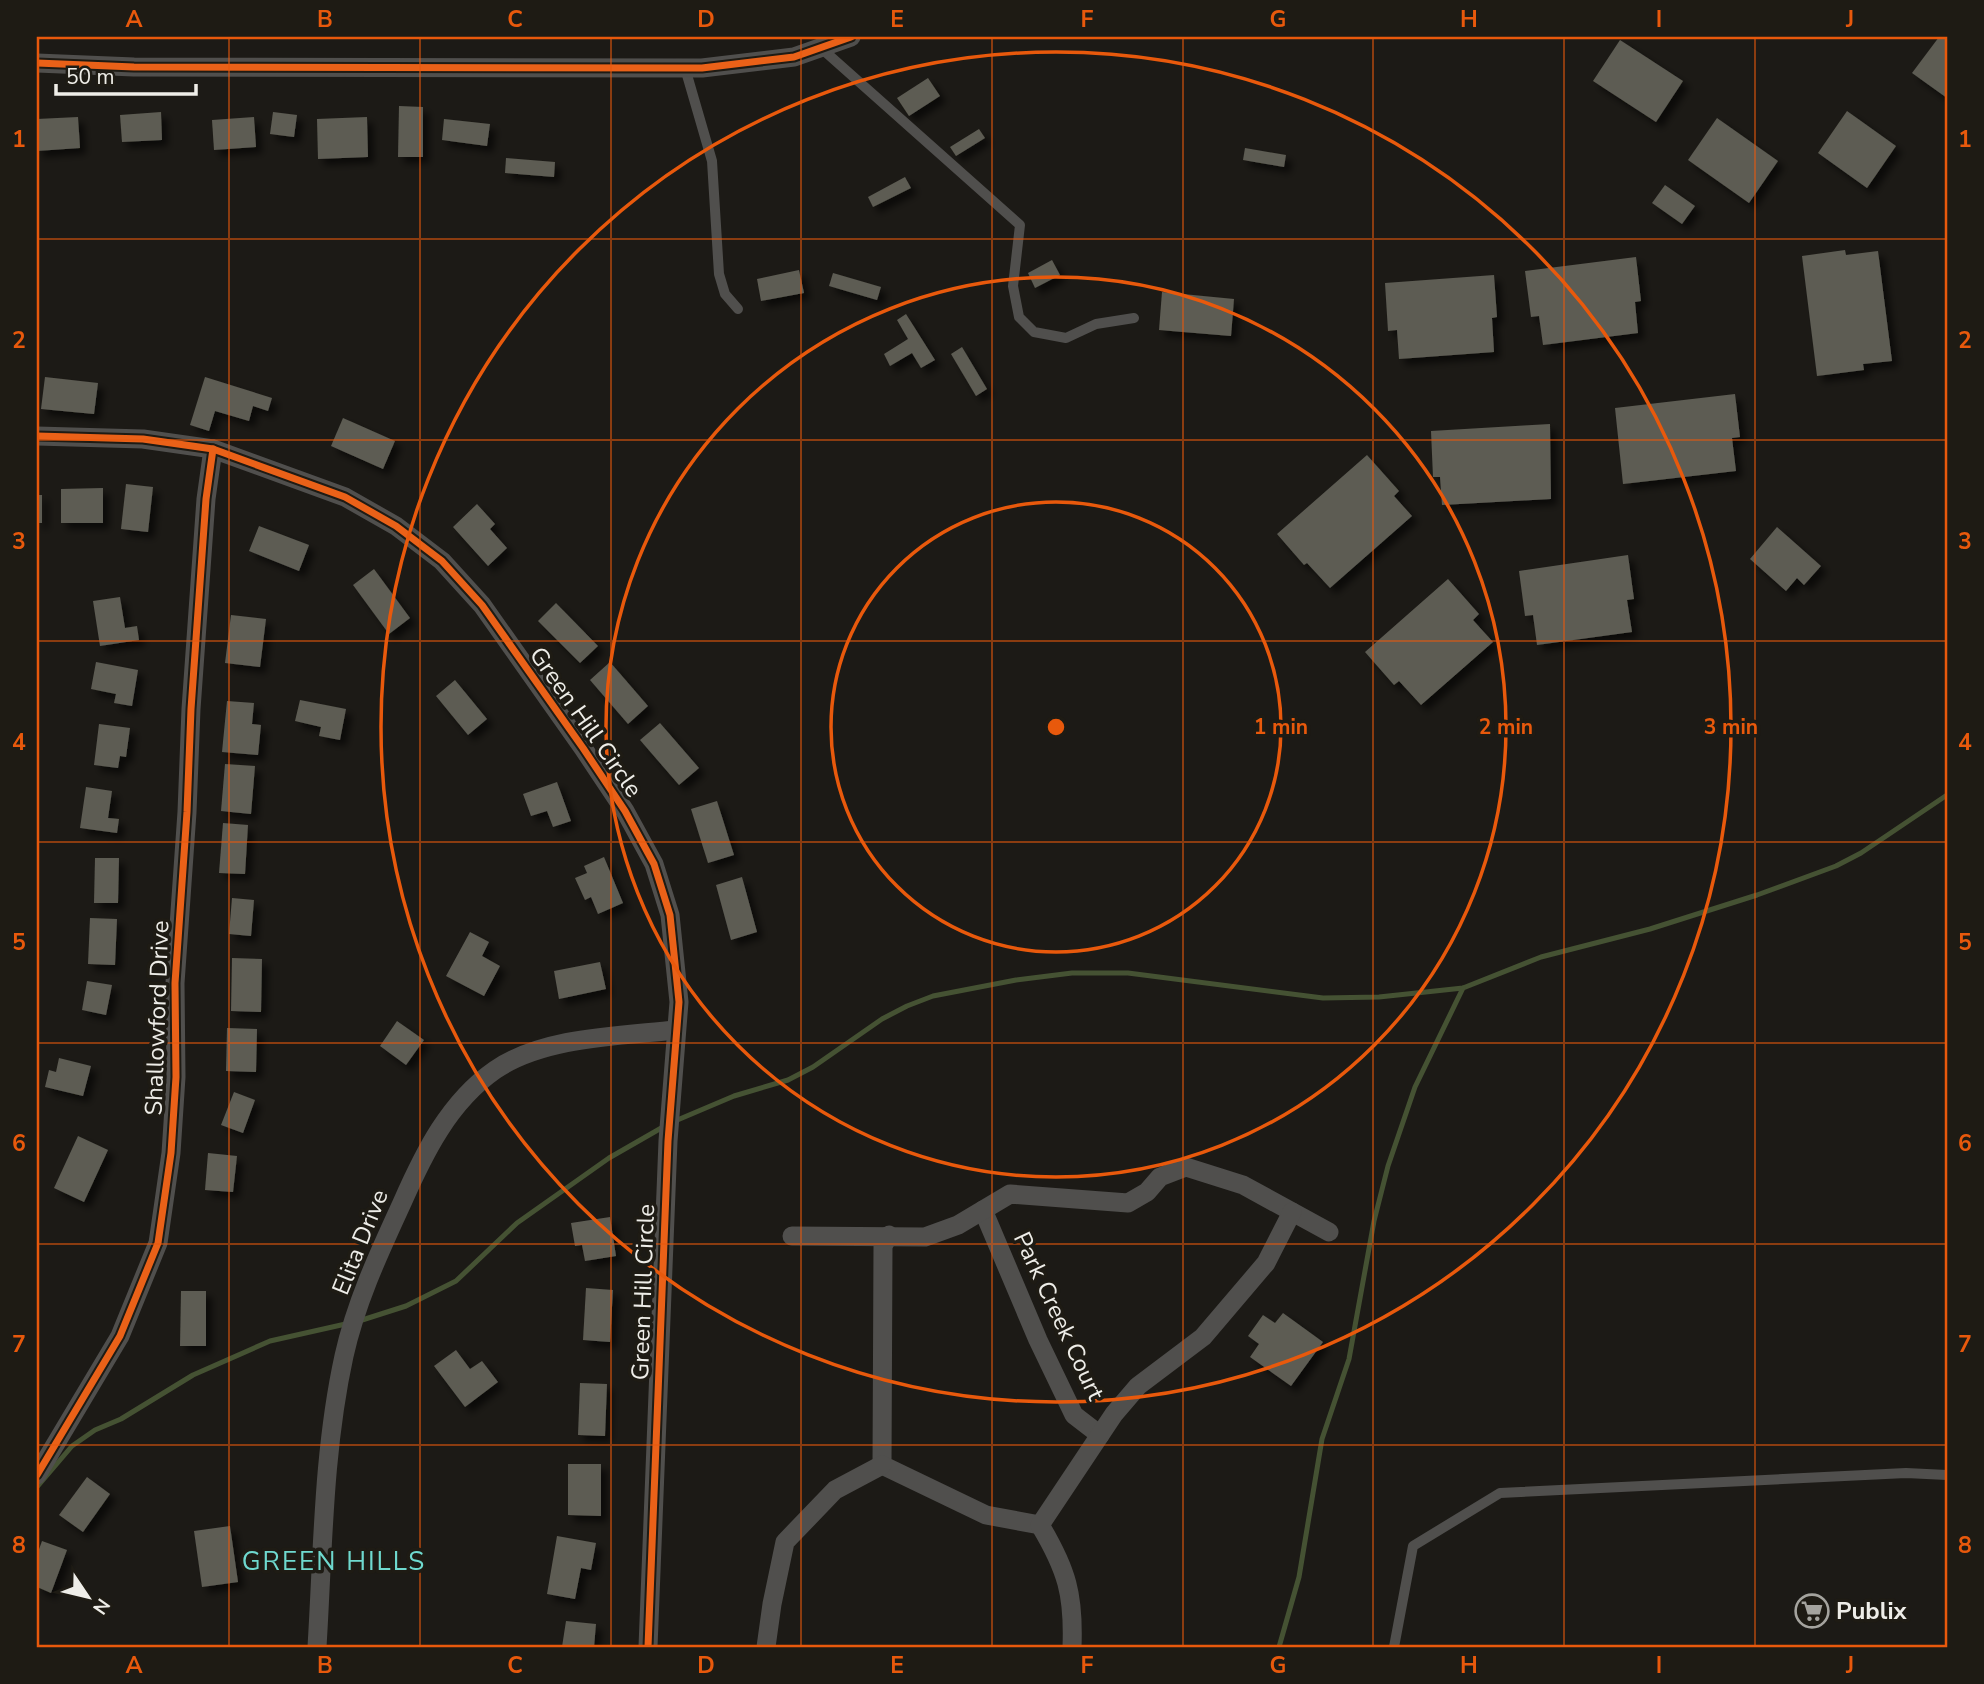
<svg xmlns="http://www.w3.org/2000/svg" width="1984" height="1684" font-family="'Nunito Sans',sans-serif">
  <style>
    .lines { fill: none; stroke-linecap: round; stroke-linejoin: round }
    .stream { stroke: #455233; stroke-width: 5 }
    .building { fill: #5d5c53; filter: url(#shadow) }
    .service { stroke: #504f4d; stroke-width: 10 }
    .minor { stroke: #504f4d; stroke-width: 19 }
    .cycleway-casing { stroke: #1e1b14; stroke-width: 11 }
    .cycleway { stroke: #ea6118; stroke-width: 7 }
    .grid { fill: none; stroke: #e8590c; stroke-width: 2; stroke-opacity: 0.55 }
    .ring { fill: none; stroke: #e8590c; stroke-width: 3.5 }
    .labels { text-anchor: middle; stroke-width: 7; stroke-linejoin: round; paint-order: stroke }
    .street-label { font-size: 24px; fill: #eeede8; stroke: #1e1b14 }
    .poi-label { font-size: 24px; font-weight: bold; fill: #eeede8; stroke: #1e1b14; text-anchor: start }
    .neighbourhood-label { font-size: 26px; letter-spacing: 2px; fill: #6fd9cf; stroke: #1e1b14 }
    .centre { fill: #e8590c; stroke: #1e1b14; stroke-width: 3.5 }
    .ring-label { font-size: 21px; text-anchor: middle; font-weight: bold; fill: #e8590c; stroke: #1e1b14; stroke-width: 7; stroke-linejoin: round; paint-order: stroke }
    .neatline { fill: none; stroke: #e8590c; stroke-width: 2.5 }
    .grid-label { font-size: 23px; text-anchor: middle; font-weight: bold; fill: #e8590c }
  </style>
  <defs>
    <filter id="shadow"><feDropShadow dx="6" dy="6" stdDeviation="3.5" flood-color="#0009"/></filter>
  </defs>
  <rect width="100%" height="100%" fill="#1c1a16"/>
  <g class="lines">
    <g class="stream">
      <path d="M 675,1121 L 734,1096 L 788,1080 L 813,1067 L 882,1019 L 907,1006 L 933,996 L 1016,980 L 1072,973 L 1128,973 L 1323,998 L 1379,997 L 1463,988 L 1541,957 L 1650,929 L 1757,895 L 1836,866 L 1861,853 L 1947,795"/>
      <path d="M 359,1321 L 406,1306 L 456,1281 L 517,1223 L 609,1158 L 663,1127"/>
      <path d="M 37,1487 L 72,1446 L 95,1430 L 121,1419 L 193,1375 L 270,1341 L 350,1323"/>
      <path d="M 1279,1647 L 1299,1577 L 1322,1439 L 1349,1359 L 1374,1221 L 1388,1166 L 1415,1087 L 1463,988"/>
    </g>
  </g>
  <g class="building">
    <path d="M 1939,37 L 1947,38 L 1947,98 L 1912,73 Z"/>
    <path d="M 1620,40 L 1683,81 L 1656,122 L 1593,81 Z"/>
    <path d="M 928,78 L 940,96 L 909,116 L 897,98 Z"/>
    <path d="M 399,106 L 423,107 L 423,157 L 398,157 Z"/>
    <path d="M 1847,111 L 1896,146 L 1867,188 L 1818,153 Z"/>
    <path d="M 161,112 L 162,140 L 122,142 L 120,115 Z"/>
    <path d="M 273,112 L 297,115 L 294,137 L 270,134 Z"/>
    <path d="M 78,117 L 80,148 L 37,151 L 37,119 Z"/>
    <path d="M 254,117 L 256,147 L 214,150 L 212,120 Z"/>
    <path d="M 367,117 L 368,157 L 318,159 L 317,119 Z"/>
    <path d="M 1717,118 L 1778,161 L 1749,203 L 1688,160 Z"/>
    <path d="M 444,119 L 490,124 L 487,146 L 442,140 Z"/>
    <path d="M 979,129 L 985,138 L 956,156 L 950,147 Z"/>
    <path d="M 1245,148 L 1286,155 L 1284,167 L 1243,160 Z"/>
    <path d="M 506,158 L 555,162 L 554,177 L 505,173 Z"/>
    <path d="M 905,177 L 911,188 L 873,207 L 868,197 Z"/>
    <path d="M 1665,185 L 1695,206 L 1682,224 L 1652,203 Z"/>
    <path d="M 1845,250 L 1846,255 L 1878,251 L 1892,361 L 1863,364 L 1864,370 L 1817,376 L 1802,256 Z"/>
    <path d="M 1636,257 L 1641,301 L 1635,302 L 1638,333 L 1543,345 L 1539,316 L 1531,317 L 1525,271 Z"/>
    <path d="M 1052,260 L 1060,275 L 1035,288 L 1028,273 Z"/>
    <path d="M 799,270 L 804,293 L 761,301 L 757,279 Z"/>
    <path d="M 833,273 L 881,287 L 877,300 L 829,286 Z"/>
    <path d="M 1494,275 L 1497,317 L 1492,318 L 1494,352 L 1399,359 L 1397,330 L 1388,331 L 1385,283 Z"/>
    <path d="M 1162,292 L 1234,299 L 1231,336 L 1159,330 Z"/>
    <path d="M 906,314 L 935,360 L 921,368 L 912,353 L 890,366 L 884,354 L 908,339 L 897,320 Z"/>
    <path d="M 962,347 L 987,389 L 976,396 L 951,354 Z"/>
    <path d="M 45,377 L 98,383 L 94,414 L 41,409 Z"/>
    <path d="M 205,377 L 272,398 L 268,411 L 253,406 L 249,421 L 215,411 L 209,431 L 190,425 Z"/>
    <path d="M 1735,394 L 1740,437 L 1732,438 L 1736,471 L 1623,484 L 1615,408 Z"/>
    <path d="M 343,418 L 395,441 L 383,469 L 331,446 Z"/>
    <path d="M 1550,424 L 1551,499 L 1442,505 L 1440,477 L 1433,477 L 1431,431 Z"/>
    <path d="M 1367,455 L 1399,491 L 1394,496 L 1412,516 L 1330,588 L 1307,563 L 1304,565 L 1277,534 Z"/>
    <path d="M 126,484 L 153,487 L 148,532 L 121,529 Z"/>
    <path d="M 103,488 L 103,523 L 61,523 L 61,489 Z"/>
    <rect x="37" y="495" width="5" height="28"/>
    <path d="M 477,504 L 495,524 L 490,529 L 507,548 L 488,566 L 453,527 Z"/>
    <path d="M 259,526 L 309,545 L 299,571 L 249,551 Z"/>
    <path d="M 1777,527 L 1821,566 L 1804,585 L 1797,578 L 1786,591 L 1750,559 Z"/>
    <path d="M 1628,555 L 1634,599 L 1627,600 L 1632,632 L 1537,645 L 1533,615 L 1525,616 L 1519,571 Z"/>
    <path d="M 374,569 L 410,618 L 389,634 L 353,585 Z"/>
    <path d="M 1448,579 L 1479,614 L 1473,620 L 1493,642 L 1421,705 L 1399,681 L 1394,685 L 1365,652 Z"/>
    <path d="M 120,597 L 125,628 L 137,626 L 139,640 L 100,646 L 93,601 Z"/>
    <path d="M 556,603 L 598,646 L 580,663 L 538,621 Z"/>
    <path d="M 231,615 L 266,619 L 260,667 L 225,663 Z"/>
    <path d="M 96,662 L 138,670 L 132,706 L 114,703 L 116,694 L 91,689 Z"/>
    <path d="M 610,662 L 648,706 L 628,724 L 590,680 Z"/>
    <path d="M 455,680 L 487,719 L 468,735 L 436,696 Z"/>
    <path d="M 300,700 L 346,709 L 340,740 L 319,736 L 321,727 L 295,721 Z"/>
    <path d="M 227,701 L 254,703 L 252,724 L 261,725 L 258,755 L 222,752 Z"/>
    <path d="M 660,723 L 699,768 L 679,785 L 640,740 Z"/>
    <path d="M 99,724 L 130,728 L 126,757 L 120,756 L 118,768 L 94,765 Z"/>
    <path d="M 225,764 L 255,766 L 251,814 L 221,811 Z"/>
    <path d="M 557,782 L 571,821 L 553,827 L 547,811 L 531,816 L 523,794 Z"/>
    <path d="M 86,787 L 112,791 L 108,818 L 119,819 L 117,833 L 80,828 Z"/>
    <path d="M 717,801 L 734,855 L 708,863 L 691,809 Z"/>
    <path d="M 223,823 L 248,825 L 245,874 L 219,873 Z"/>
    <path d="M 604,857 L 623,903 L 598,914 L 591,897 L 585,900 L 575,878 L 587,873 L 584,866 Z"/>
    <path d="M 95,858 L 119,858 L 118,903 L 94,903 Z"/>
    <path d="M 742,877 L 757,932 L 731,940 L 716,885 Z"/>
    <path d="M 232,898 L 254,900 L 251,936 L 229,934 Z"/>
    <path d="M 90,918 L 117,919 L 115,965 L 88,964 Z"/>
    <path d="M 470,932 L 489,942 L 482,956 L 500,966 L 484,996 L 446,976 Z"/>
    <path d="M 232,958 L 262,959 L 261,1012 L 231,1011 Z"/>
    <path d="M 600,962 L 606,989 L 559,999 L 554,971 Z"/>
    <path d="M 87,981 L 112,985 L 106,1015 L 82,1010 Z"/>
    <path d="M 397,1021 L 424,1040 L 406,1065 L 380,1046 Z"/>
    <path d="M 227,1028 L 257,1029 L 256,1072 L 226,1071 Z"/>
    <path d="M 59,1058 L 91,1066 L 83,1096 L 45,1087 L 49,1070 L 56,1072 Z"/>
    <path d="M 234,1092 L 255,1100 L 243,1133 L 221,1125 Z"/>
    <path d="M 78,1136 L 108,1150 L 84,1202 L 54,1188 Z"/>
    <path d="M 208,1153 L 237,1156 L 233,1192 L 205,1190 Z"/>
    <path d="M 610,1217 L 616,1256 L 585,1261 L 582,1245 L 575,1246 L 571,1223 Z"/>
    <path d="M 586,1288 L 613,1290 L 610,1342 L 583,1340 Z"/>
    <path d="M 181,1291 L 206,1291 L 206,1346 L 180,1346 Z"/>
    <path d="M 1283,1313 L 1323,1342 L 1291,1386 L 1250,1357 L 1259,1344 L 1248,1336 L 1263,1315 L 1275,1323 Z"/>
    <path d="M 456,1350 L 470,1369 L 482,1361 L 498,1382 L 465,1407 L 434,1366 Z"/>
    <path d="M 580,1383 L 607,1384 L 605,1436 L 578,1435 Z"/>
    <path d="M 568,1464 L 601,1464 L 601,1516 L 568,1515 Z"/>
    <path d="M 87,1477 L 110,1494 L 83,1532 L 59,1515 Z"/>
    <path d="M 230,1526 L 238,1582 L 202,1587 L 194,1531 Z"/>
    <path d="M 557,1536 L 596,1543 L 591,1570 L 581,1568 L 575,1599 L 547,1594 Z"/>
    <path d="M 42,1541 L 67,1550 L 51,1593 L 37,1587 L 37,1555 Z"/>
    <path d="M 566,1621 L 596,1624 L 594,1647 L 562,1647 Z"/>
  </g>
  <g class="lines">
    <g class="service">
      <path d="M 821,48 L 1020,225 L 1013,286 L 1019,317 L 1034,332 L 1066,338 L 1096,324 L 1134,318"/>
      <path d="M 685,68 L 712,161 L 719,274 L 725,294 L 738,309"/>
      <path d="M 1394,1647 L 1413,1546 L 1500,1493 L 1906,1473 L 1947,1475"/>
    </g>
    <g class="minor">
      <path d="M 37,63 L 134,67 L 702,68 L 794,57 L 851,37"/>
      <path d="M 37,436 L 143,439 L 213,449 L 345,497 L 396,526 L 442,561 L 482,605 L 583,748 L 625,811 L 654,864 L 670,915 L 679,1002 L 668,1141 L 648,1647"/>
      <path d="M 983,1210 L 1038,1340 L 1074,1415 L 1100,1435"/>
      <path d="M 889,1235 L 883,1246 L 882,1465 L 986,1515 L 1040,1525"/>
      <path d="M 792,1236 L 925,1237 L 958,1225 L 1010,1194 L 1128,1203 L 1147,1192 L 1160,1177 L 1186,1167 L 1243,1185 L 1329,1232"/>
      <path d="M 37,1475 L 120,1336 L 158,1243 L 171,1153 L 176,1077 L 175,983 L 187,812 L 191,709 L 206,499 L 213,449"/>
      <path d="M 317,1647 C 323,1550 323,1452 344,1356 C 356,1302 379,1253 402,1203 C 424,1153 449,1102 495,1070 C 543,1037 619,1036 675,1030"/>
      <path d="M 766,1647 L 772,1604 L 785,1542 L 835,1490 L 882,1465"/>
      <path d="M 1072,1647 C 1074,1595 1067,1570 1040,1525 L 1114,1414 L 1138,1386 L 1203,1337 L 1266,1263 L 1292,1212"/>
    </g>
    <defs>
      <g id="cycleway">
        <path d="M 37,63 L 134,67 L 702,68 L 794,57 L 851,37"/>
        <path d="M 37,436 L 143,439 L 213,449 L 345,497 L 396,526 L 442,561 L 482,605 L 583,748 L 625,811 L 654,864 L 670,915 L 679,1002 L 668,1141 L 648,1647"/>
        <path d="M 37,1475 L 120,1336 L 158,1243 L 171,1153 L 176,1077 L 175,983 L 187,812 L 191,709 L 206,499 L 213,449"/>
      </g>
    </defs>
    <use href="#cycleway" class="cycleway-casing"/>
    <use href="#cycleway" class="cycleway"/>
  </g>
  <path class="grid" d="M 229,37 L 229,1647M 420,37 L 420,1647M 611,37 L 611,1647M 801,37 L 801,1647M 992,37 L 992,1647M 1183,37 L 1183,1647M 1373,37 L 1373,1647M 1564,37 L 1564,1647M 1755,37 L 1755,1647M 37,239 L 1947,239M 37,440 L 1947,440M 37,641 L 1947,641M 37,842 L 1947,842M 37,1043 L 1947,1043M 37,1244 L 1947,1244M 37,1445 L 1947,1445"/>
  <g class="ring">
    <circle cx="1056" cy="727" r="225"/>
    <circle cx="1056" cy="727" r="450"/>
    <circle cx="1056" cy="727" r="675"/>
  </g>
  <defs>
    <symbol id="supermarket-ring" viewBox="-11 -11 22 22"><circle r="9.5" fill="#1e1b14" stroke="#a4a39e" stroke-width="1.5"/><path d="M-6-5.5h2.5l.6 2H6L4.5 2H-2.5L-4.4-4H-6ZM-1.5 3.2a1.3 1.3 0 1 0 .1 0ZM3 3.2a1.3 1.3 0 1 0 .1 0Z" fill="#a4a39e"/></symbol>
  </defs>
  <g fill-rule="evenodd">
    <use href="#supermarket-ring" x="1793" y="1592" width="38" height="38"/>
  </g>
  <g class="labels">
    <g class="street-label">
      <text transform="translate(586 722) rotate(55)" y="8">Green Hill Circle</text>
      <text transform="translate(157 1018) rotate(-88)" y="8">Shallowford Drive</text>
      <text transform="translate(360 1242) rotate(-68)" y="8">Elita Drive</text>
      <text transform="translate(643 1292) rotate(-88)" y="8">Green Hill Circle</text>
      <text transform="translate(1059 1316) rotate(65)" y="8">Park Creek Court</text>
    </g>
    <g class="poi-label">
      <text x="1836" y="1619">Publix</text>
    </g>
    <g class="neighbourhood-label">
      <text x="334" y="1570">GREEN HILLS</text>
    </g>
  </g>
  <circle cx="1056" cy="727" r="10" class="centre"/>
  <g class="ring-label">
    <text x="1281" y="734">1 min</text>
    <text x="1506" y="734">2 min</text>
    <text x="1731" y="734">3 min</text>
  </g>
  <rect width="1984" height="1684" fill="none" stroke="#1e1b14" stroke-width="77"/>
  <g transform="translate(88 1597) rotate(125)" stroke="#1e1b14" stroke-width="5" paint-order="stroke">
  <path d="M0-5L12 26L0 18L-12 26Z" fill="#eeede8"/>
  <text y="-10" font-size="19" font-weight="bold" text-anchor="middle" fill="#eeede8">N</text>
  </g>
  <path d="M56 84v10h140v-10" fill="none" stroke="#eeede8" stroke-width="3.5"/>
  <text x="66" y="84" font-size="21" fill="#eeede8" stroke="#1e1b14" stroke-width="5" paint-order="stroke">50 m</text>
  <rect x="38" y="38" width="1908" height="1608" class="neatline"/>
  <g class="grid-label">
    <text x="134" y="27">A</text>
    <text x="325" y="27">B</text>
    <text x="515" y="27">C</text>
    <text x="706" y="27">D</text>
    <text x="897" y="27">E</text>
    <text x="1087" y="27">F</text>
    <text x="1278" y="27">G</text>
    <text x="1469" y="27">H</text>
    <text x="1659" y="27">I</text>
    <text x="1850" y="27">J</text>
    <text x="19" y="147">1</text>
    <text x="1965" y="147">1</text>
    <text x="19" y="348">2</text>
    <text x="1965" y="348">2</text>
    <text x="19" y="549">3</text>
    <text x="1965" y="549">3</text>
    <text x="19" y="750">4</text>
    <text x="1965" y="750">4</text>
    <text x="19" y="950">5</text>
    <text x="1965" y="950">5</text>
    <text x="19" y="1151">6</text>
    <text x="1965" y="1151">6</text>
    <text x="19" y="1352">7</text>
    <text x="1965" y="1352">7</text>
    <text x="19" y="1553">8</text>
    <text x="1965" y="1553">8</text>
    <text x="134" y="1673">A</text>
    <text x="325" y="1673">B</text>
    <text x="515" y="1673">C</text>
    <text x="706" y="1673">D</text>
    <text x="897" y="1673">E</text>
    <text x="1087" y="1673">F</text>
    <text x="1278" y="1673">G</text>
    <text x="1469" y="1673">H</text>
    <text x="1659" y="1673">I</text>
    <text x="1850" y="1673">J</text>
  </g>
</svg>
